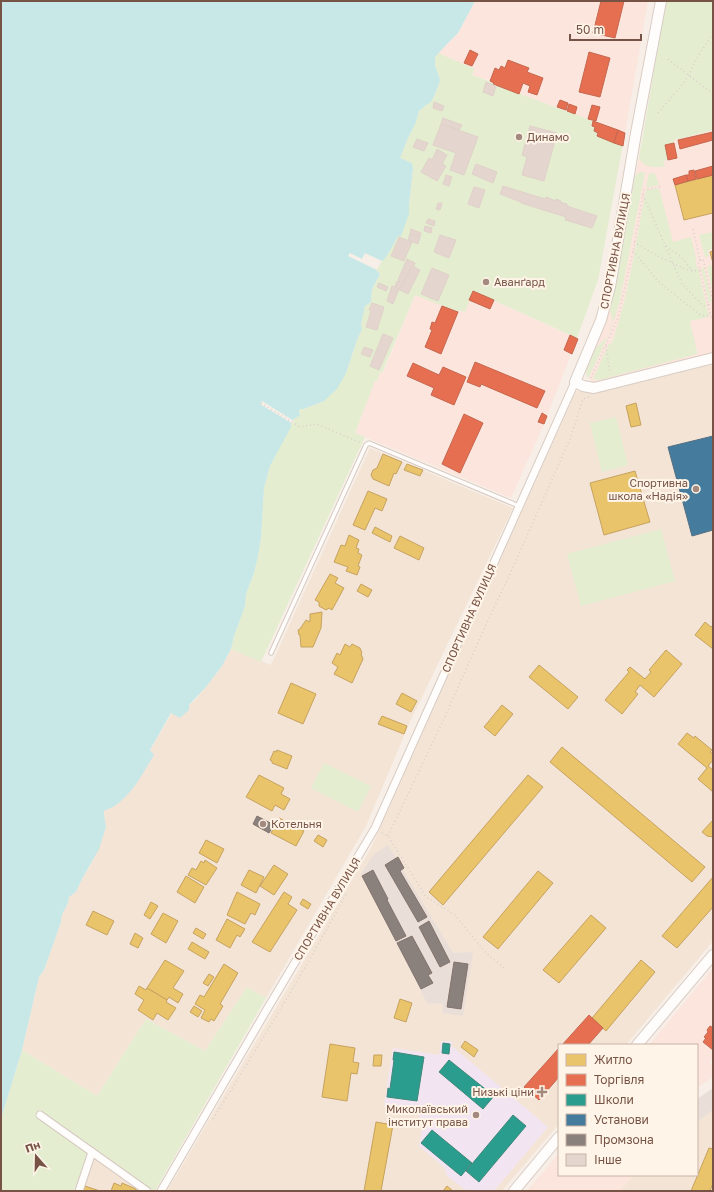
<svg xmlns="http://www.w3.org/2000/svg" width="714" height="1192" font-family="'Golos Text',sans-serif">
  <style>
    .residential { fill: #f3e4d6 }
    .commercial { fill: #fbe5dc }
    .industrial { fill: #eadfd8 }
    .education { fill: #f2e5f1 }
    .green { fill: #e4edd0 }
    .water { fill: #c8e8e8 }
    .pier { fill: #f7efe7 }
    .homes { fill: #e9c46a; stroke: #c7a25f }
    .shops { fill: #e76f51; stroke: #c5674e }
    .schools { fill: #2a9d8f; stroke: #418779 }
    .public { fill: #457b9d; stroke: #546f83 }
    .industry { fill: #8a817c; stroke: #84736c }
    .building { fill: #e4d6ce; stroke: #e0d1c9 }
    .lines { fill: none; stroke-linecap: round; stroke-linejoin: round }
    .lane-casing { stroke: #d7cac2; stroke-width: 5.5 }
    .street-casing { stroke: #d7cac2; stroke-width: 9 }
    .secondary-casing { stroke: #d8cbc3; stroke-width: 12 }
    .path { stroke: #dacfca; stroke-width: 1.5; stroke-dasharray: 1 3; stroke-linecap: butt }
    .lane { stroke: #fefdfb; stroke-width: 3.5 }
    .street { stroke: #fefdfb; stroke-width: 7 }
    .secondary { stroke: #fefdfb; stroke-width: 10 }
    .poi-dot { fill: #a48a7e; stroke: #fff4e8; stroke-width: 1.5 }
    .labels { text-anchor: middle; stroke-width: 4; stroke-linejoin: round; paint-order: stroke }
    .poi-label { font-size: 11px; fill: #775346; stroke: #fff4e8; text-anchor: start }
    .street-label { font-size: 11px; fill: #775346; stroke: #fff4e8 }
  </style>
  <rect width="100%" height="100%" fill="#f7efe7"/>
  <g class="residential">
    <path d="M 713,364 L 713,941 L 626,1045 L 559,1045 L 559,1124 L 502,1191 L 167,1191 L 371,848 L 576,391 L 605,391 Z"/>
    <path d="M 370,448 L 513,508 L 409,724 L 366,826 L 266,998 L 247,987 L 205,1051 L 146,1019 L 97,1096 L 22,1050 L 39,977 L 44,970 L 61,922 L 61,914 L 68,904 L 69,897 L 76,892 L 82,879 L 92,862 L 106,827 L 104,814 L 104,810 L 110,808 L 131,791 L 141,776 L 150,750 L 172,713 L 189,705 L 195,700 L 206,687 L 222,666 L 231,649 L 271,665 Z"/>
    <path d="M 713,1110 L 713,1191 L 620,1191 L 634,1175 L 697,1175 L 697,1122 Z"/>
    <path d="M 88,1151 L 143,1191 L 74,1191 Z"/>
  </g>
  <g class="commercial">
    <path d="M 475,1 L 648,1 L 625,133 L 493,84 L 490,81 L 472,75 L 475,69 L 438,53 L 458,33 Z"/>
    <path d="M 713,130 L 713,352 L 600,382 L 595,383 L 592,382 L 588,378 L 586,370 L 610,310 L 617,278 L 641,146 L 674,140 Z"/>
    <path d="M 473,291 L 578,339 L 572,354 L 571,354 L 544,424 L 511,498 L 355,433 L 375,380 L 377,381 L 380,372 L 383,373 L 415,295 L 465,312 Z"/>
    <path d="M 713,968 L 713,1058 L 710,1063 L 713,1065 L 713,1077 L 697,1088 L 697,1045 L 649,1045 Z"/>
    <path d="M 559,1153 L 559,1175 L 634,1175 L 620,1191 L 527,1191 Z"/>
  </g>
  <g class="industrial">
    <path d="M 388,845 L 396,858 L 398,857 L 404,868 L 403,870 L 453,953 L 473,952 L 463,1016 L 442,1013 L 443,1004 L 427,1003 L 361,874 L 373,855 Z"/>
    <path d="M 713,1088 L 713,1110 L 697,1122 L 697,1099 Z"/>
  </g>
  <path class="education" d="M 441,1041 L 452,1041 L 452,1046 L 548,1127 L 494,1191 L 467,1191 L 447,1176 L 444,1167 L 419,1146 L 423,1121 L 413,1109 L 384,1106 L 393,1048 L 439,1055 Z"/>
  <g class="green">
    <path d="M 666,1 L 713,1 L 713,130 L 674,140 L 674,143 L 665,145 L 668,160 L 663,161 L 665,167 C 654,167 645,169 639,158 Z"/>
    <path d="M 438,53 L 475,69 L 472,75 L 494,83 L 493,84 L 625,133 L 598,280 L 577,338 L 473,291 L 465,312 L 460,310 L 458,312 L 415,295 L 382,373 L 380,372 L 377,381 L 375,381 L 355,433 L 365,437 L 261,662 L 231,649 L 234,636 L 245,606 L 246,594 L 254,573 L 258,556 L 261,538 L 264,488 L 270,466 L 290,427 C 291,420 294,418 300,416 L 299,411 L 301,409 L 304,409 L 324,401 L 346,373 L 357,340 L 362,329 L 361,324 L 365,306 L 371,302 L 372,289 L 380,274 L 376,270 L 380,259 L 388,254 L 409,214 L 409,205 L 413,169 L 412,163 L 400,158 L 409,136 L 416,122 L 419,111 L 426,105 L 431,102 L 435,94 L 440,81 L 439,76 L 435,66 L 435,57 Z"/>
    <path d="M 640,172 L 645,173 L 620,300 C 613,328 600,353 588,379 L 586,372 L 587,366 L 595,349 L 607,337 L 613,321 L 610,310 L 617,278 L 635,176 Z"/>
    <path d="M 649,173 L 655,174 L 659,185 L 646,188 Z"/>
    <path d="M 659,188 L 673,242 L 691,237 L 696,258 L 695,259 L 697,268 L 698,268 L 709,317 L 690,321 L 697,352 L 697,354 L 599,380 L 593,379 L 609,344 L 612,343 C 629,295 636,240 646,190 Z"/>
    <path d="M 713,232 L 713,247 L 712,247 L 712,249 L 708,250 L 709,256 L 705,257 L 699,235 Z"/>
    <path d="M 711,265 L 713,272 L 713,293 L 707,267 Z"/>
    <path d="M 701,268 L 704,268 L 712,302 L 709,302 Z"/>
    <path d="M 616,417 L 628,465 L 602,472 L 590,423 Z"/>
    <path d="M 661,529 L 675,581 L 581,606 L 567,554 Z"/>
    <path d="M 324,763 L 371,786 L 358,812 L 311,788 Z"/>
    <path d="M 247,987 L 266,998 L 156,1189 L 153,1191 L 91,1146 L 74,1191 L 1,1191 L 1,1119 L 22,1050 L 97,1096 L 146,1019 L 205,1051 Z"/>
  </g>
  <path class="water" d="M 1,1 L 475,1 L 458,33 L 447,44 L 435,57 L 435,66 L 439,76 L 440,81 L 435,94 L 431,102 L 426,105 L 419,111 L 416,122 L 409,136 L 400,158 L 412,163 L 413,169 L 409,205 L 409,214 L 401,236 L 398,236 L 388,254 L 383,261 L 380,260 L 376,270 L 380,274 L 372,289 L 371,302 L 365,306 L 361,324 L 362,329 L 357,340 L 346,373 L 337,389 L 324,401 L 304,409 L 300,409 L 299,411 L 300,416 C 294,418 291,420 291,427 L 270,466 L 264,488 L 261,538 L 258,556 L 254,573 L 246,594 L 245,606 L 234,636 L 231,649 L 222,666 L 206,687 L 189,705 L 189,710 L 180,718 L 171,713 L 150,750 L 154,755 C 141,776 129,802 104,811 L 104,814 L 106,827 L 99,849 L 82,879 L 76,892 L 69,897 C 68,909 61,910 61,922 L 44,970 L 39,977 L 22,1050 L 1,1119 Z"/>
  <g class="pier">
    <path d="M 350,253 L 362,259 L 365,253 L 382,261 L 377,270 L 348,256 Z"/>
    <path d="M 262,401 L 294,421 L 293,424 L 260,404 Z"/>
  </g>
  <g class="homes">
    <path d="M 713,175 L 713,213 L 684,220 L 675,185 Z"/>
    <path d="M 713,251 L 713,263 L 710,252 Z"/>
    <path d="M 636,403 L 641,425 L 631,427 L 626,406 Z"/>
    <path d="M 383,454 L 402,462 L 396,474 L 394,473 L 389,486 L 373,479 L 371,475 L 373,470 L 377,468 Z"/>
    <path d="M 407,464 L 423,470 L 420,476 L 404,470 Z"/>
    <path d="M 635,471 L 650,522 L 604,535 L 590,483 Z"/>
    <path d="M 368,491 L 387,499 L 382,511 L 375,508 L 365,530 L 353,525 Z"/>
    <path d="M 375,527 L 392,536 L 390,542 L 372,533 Z"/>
    <path d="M 349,535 L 359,540 L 356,548 L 359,549 L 358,553 L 362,555 L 358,566 L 360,567 L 357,575 L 346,571 L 348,567 L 334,562 L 341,545 L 345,546 Z"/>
    <path d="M 400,536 L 424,548 L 419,560 L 394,548 Z"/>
    <path d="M 330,574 L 338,578 L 335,583 L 344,588 L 332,610 L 329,608 L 326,610 L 319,606 L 319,602 L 315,600 Z"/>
    <path d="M 361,584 L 372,590 L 368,597 L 357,591 Z"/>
    <path d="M 322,612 L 321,628 L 313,647 L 301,647 L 300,635 L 299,635 L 298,630 L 300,629 L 306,620 L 310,622 L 310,614 Z"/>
    <path d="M 705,622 L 711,627 L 713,625 L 713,649 L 695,635 Z"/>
    <path d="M 345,644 L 350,647 L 352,644 L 360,648 L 362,653 L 361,654 L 363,659 L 352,683 L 334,674 L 338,667 L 332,663 L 337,653 L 340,655 Z"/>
    <path d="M 666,650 L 682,664 L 654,697 L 640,685 L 635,692 L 638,694 L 622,714 L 605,700 L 629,672 L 627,670 L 630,667 L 645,679 L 651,672 L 649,670 Z"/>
    <path d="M 539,665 L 578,697 L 568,709 L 529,677 Z"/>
    <path d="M 291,683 L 316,694 L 303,724 L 278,713 Z"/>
    <path d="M 402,693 L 417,701 L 411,712 L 396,704 Z"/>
    <path d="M 502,705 L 513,714 L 495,736 L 484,727 Z"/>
    <path d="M 382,716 L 407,726 L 404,734 L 378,724 Z"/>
    <path d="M 687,733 L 694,738 L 695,736 L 712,750 L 710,752 L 713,754 L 713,760 L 708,766 L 713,770 L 713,792 L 698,779 L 707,768 L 678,744 Z"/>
    <path d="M 562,747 L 705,867 L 692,882 L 550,762 Z"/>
    <path d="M 277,750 L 292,756 L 287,769 L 272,763 L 272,761 L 270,760 L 274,751 L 276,752 Z"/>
    <path d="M 259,775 L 284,788 L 281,794 L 290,799 L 284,810 L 275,805 L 272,811 L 246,797 Z"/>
    <path d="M 528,775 L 543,787 L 443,905 L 429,892 Z"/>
    <path d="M 279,818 L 304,831 L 296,846 L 271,833 Z"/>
    <path d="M 713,820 L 713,837 L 707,836 L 702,832 Z"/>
    <path d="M 318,835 L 327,840 L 323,847 L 314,841 Z"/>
    <path d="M 206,840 L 224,849 L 217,863 L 199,853 Z"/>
    <path d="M 205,860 L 217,868 L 206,885 L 188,875 L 192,868 L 196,870 L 201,861 L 204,863 Z"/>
    <path d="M 274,865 L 288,874 L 274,895 L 260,886 Z"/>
    <path d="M 249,870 L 264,877 L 256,893 L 241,885 Z"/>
    <path d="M 538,871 L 553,883 L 498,949 L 483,937 Z"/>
    <path d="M 186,876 L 204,887 L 195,903 L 177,892 Z"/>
    <path d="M 713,877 L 713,907 L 677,948 L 662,936 Z"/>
    <path d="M 237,892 L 260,904 L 255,915 L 251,913 L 245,924 L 227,915 Z"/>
    <path d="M 284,892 L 292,897 L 288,904 L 297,910 L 270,952 L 252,942 Z"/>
    <path d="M 303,899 L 311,904 L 308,909 L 300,904 Z"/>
    <path d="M 151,902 L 158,906 L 150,919 L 144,915 Z"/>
    <path d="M 93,911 L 114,921 L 107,935 L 86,925 Z"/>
    <path d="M 163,913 L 178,921 L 166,943 L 151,934 Z"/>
    <path d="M 591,915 L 606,928 L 559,983 L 543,970 Z"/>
    <path d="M 227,919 L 245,929 L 240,937 L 237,935 L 230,948 L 216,940 Z"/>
    <path d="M 196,928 L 206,934 L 203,939 L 193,933 Z"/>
    <path d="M 135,933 L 143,938 L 138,948 L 130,944 Z"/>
    <path d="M 192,942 L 209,952 L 205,959 L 188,949 Z"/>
    <path d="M 165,960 L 184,971 L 173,988 L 183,994 L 178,1003 L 169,997 L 167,1000 L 147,988 Z"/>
    <path d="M 641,960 L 655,972 L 606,1031 L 592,1018 Z"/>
    <path d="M 224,964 L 238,973 L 220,1004 L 223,1006 L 214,1021 L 211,1019 L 209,1022 L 201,1018 L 205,1010 L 195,1004 L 200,995 L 204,997 Z"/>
    <path d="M 209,974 L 214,977 L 208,986 L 203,983 Z"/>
    <path d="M 139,986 L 146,990 L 147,988 L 167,1000 L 166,1002 L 176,1008 L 168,1020 L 157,1013 L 153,1020 L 138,1010 L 144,1000 L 135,994 Z"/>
    <path d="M 400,999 L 412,1003 L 406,1022 L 394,1018 Z"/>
    <path d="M 194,1006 L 202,1011 L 198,1017 L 190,1012 Z"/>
    <path d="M 465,1041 L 478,1050 L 474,1057 L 461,1047 Z"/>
    <path d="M 330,1044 L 355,1048 L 353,1062 L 359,1063 L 357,1074 L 351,1073 L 347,1101 L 322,1097 Z"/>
    <path d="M 374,1055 L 382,1055 L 381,1066 L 373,1066 Z"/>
    <path d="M 376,1122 L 393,1125 L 381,1191 L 364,1191 Z"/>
    <path d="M 709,1148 L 713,1149 L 713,1183 L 710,1191 L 691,1191 Z"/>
    <path d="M 114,1183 L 121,1186 L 122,1183 L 136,1189 L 136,1191 L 111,1191 Z"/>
    <path d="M 85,1186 L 100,1191 L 83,1191 Z"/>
    <path d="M 447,1186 L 453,1191 L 443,1191 Z"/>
  </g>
  <g class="shops">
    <path d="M 601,1 L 624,1 L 615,38 L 593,33 Z"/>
    <path d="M 470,50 L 478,54 L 472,66 L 464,63 Z"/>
    <path d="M 589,52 L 610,58 L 600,97 L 579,92 Z"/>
    <path d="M 508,60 L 529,68 L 527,72 L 543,78 L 537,95 L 528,92 L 530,86 L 523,83 L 519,94 L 493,84 L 494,83 L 490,81 L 495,68 L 499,70 L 501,66 L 505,68 Z"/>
    <path d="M 560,100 L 568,103 L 566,110 L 557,107 Z"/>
    <path d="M 569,104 L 577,107 L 575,114 L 567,111 Z"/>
    <path d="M 592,105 L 600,107 L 596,121 L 588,119 Z"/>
    <path d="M 593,121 L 618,130 L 614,143 L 597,136 L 598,133 L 594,131 L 595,127 L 592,126 Z"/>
    <path d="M 618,130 L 625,133 L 623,146 L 614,143 Z"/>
    <path d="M 713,132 L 713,140 L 680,149 L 678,140 Z"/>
    <path d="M 674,143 L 677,158 L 668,160 L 665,145 Z"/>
    <path d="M 713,166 L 713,175 L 697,179 L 695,171 Z"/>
    <path d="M 694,170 L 696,179 L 688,181 L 686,175 L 689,175 L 689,171 Z"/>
    <path d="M 686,175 L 688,181 L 675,185 L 673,179 Z"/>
    <path d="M 473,291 L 494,300 L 490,309 L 469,300 Z"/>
    <path d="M 442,306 L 458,312 L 441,354 L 425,347 L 432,330 L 430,329 L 432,322 L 435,323 Z"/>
    <path d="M 570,335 L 578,339 L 572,354 L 564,350 Z"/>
    <path d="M 475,362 L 545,391 L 537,408 L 481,384 L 480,387 L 467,382 Z"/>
    <path d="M 413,363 L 439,375 L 443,367 L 466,377 L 454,405 L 431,395 L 434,388 L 407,376 Z"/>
    <path d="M 542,413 L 547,416 L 544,424 L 538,422 Z"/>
    <path d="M 464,414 L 483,423 L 460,473 L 442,464 Z"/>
    <path d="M 589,1015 L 603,1028 L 588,1045 L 562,1045 Z"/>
    <path d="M 710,1026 L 712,1027 L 713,1026 L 713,1050 L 703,1042 L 706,1038 L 704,1037 L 708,1032 L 707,1030 Z"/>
    <path d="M 559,1048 L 559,1077 L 539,1100 L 524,1087 Z"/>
  </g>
  <g class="schools">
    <path d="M 443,1043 L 450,1044 L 449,1054 L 442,1053 Z"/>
    <path d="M 394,1052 L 424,1057 L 417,1101 L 387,1097 L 388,1088 L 390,1089 L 394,1060 L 393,1060 Z"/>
    <path d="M 449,1060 L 494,1096 L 483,1109 L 439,1072 Z"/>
    <path d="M 513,1115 L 526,1126 L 479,1182 L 466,1171 Z"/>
    <path d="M 432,1130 L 472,1163 L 461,1176 L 421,1143 Z"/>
  </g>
  <path class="public" d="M 713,436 L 713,530 L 692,536 L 668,447 Z"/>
  <g class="industry">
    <path d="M 257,816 L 274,825 L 269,833 L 253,824 Z"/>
    <path d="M 398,857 L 404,868 L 400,871 L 427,917 L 418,922 L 385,865 Z"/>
    <path d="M 373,870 L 388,899 L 387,900 L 406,936 L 396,941 L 362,876 Z"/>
    <path d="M 429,921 L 450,962 L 440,967 L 419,927 Z"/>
    <path d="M 412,936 L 432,973 L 428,975 L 433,983 L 421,989 L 397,943 Z"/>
    <path d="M 454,962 L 468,964 L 461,1009 L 447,1007 Z"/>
  </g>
  <g class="building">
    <path d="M 486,82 L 496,86 L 493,96 L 483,92 Z"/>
    <path d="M 434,102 L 444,106 L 442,111 L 433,108 Z"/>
    <path d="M 443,118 L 462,125 L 459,130 L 441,124 Z"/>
    <path d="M 441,124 L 478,137 L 464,175 L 450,170 L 456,153 L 433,145 Z"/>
    <path d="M 530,126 L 557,133 L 544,181 L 522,175 L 527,157 L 522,155 Z"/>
    <path d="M 417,139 L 428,143 L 424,151 L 413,147 Z"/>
    <path d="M 437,149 L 447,155 L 442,164 L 446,166 L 437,181 L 421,172 L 429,158 L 432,160 Z"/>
    <path d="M 476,164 L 497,172 L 493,183 L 472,174 Z"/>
    <path d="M 446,175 L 452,177 L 449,186 L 443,184 Z"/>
    <path d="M 503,186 L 545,199 L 546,197 L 556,201 L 556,199 L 561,201 L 560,202 L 567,204 L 567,206 L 597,216 L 592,228 L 565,220 L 566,217 L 521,203 L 521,202 L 500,194 Z"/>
    <path d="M 474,187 L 485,190 L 479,208 L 468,204 Z"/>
    <path d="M 438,203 L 442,203 L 440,210 L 436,209 Z"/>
    <path d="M 428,219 L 435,221 L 434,226 L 426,223 Z"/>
    <path d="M 425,226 L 432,228 L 431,233 L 424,231 Z"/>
    <path d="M 411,229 L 421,233 L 420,237 L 410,234 Z"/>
    <path d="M 410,234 L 420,237 L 418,244 L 408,240 Z"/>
    <path d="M 440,235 L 456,240 L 449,258 L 434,252 Z"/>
    <path d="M 399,237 L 412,242 L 404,261 L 391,256 Z"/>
    <path d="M 407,259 L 415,263 L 414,266 L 412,266 L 400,290 L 395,287 L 397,281 L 400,282 L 400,281 L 398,280 Z"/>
    <path d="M 412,266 L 420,270 L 408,294 L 400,290 Z"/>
    <path d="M 432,268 L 449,275 L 438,301 L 421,294 Z"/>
    <path d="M 379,283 L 388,287 L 386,291 L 377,287 Z"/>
    <path d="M 392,286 L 399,289 L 393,304 L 387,301 Z"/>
    <path d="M 372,303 L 384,307 L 377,330 L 366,327 L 371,311 L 369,310 Z"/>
    <path d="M 383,334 L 393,338 L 379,370 L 370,366 Z"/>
    <path d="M 364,347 L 373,350 L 370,357 L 361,354 Z"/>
  </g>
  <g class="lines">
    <defs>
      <path id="lane" d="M 271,653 L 366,445 L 369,443 L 519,506"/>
      <g id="street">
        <path d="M 40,1115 L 147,1191"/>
        <path d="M 79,1191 L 92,1152"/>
        <path d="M 161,1191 L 266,1011 L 375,828 L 575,382"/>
      </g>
      <g id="secondary">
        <path d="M 661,1 L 636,133 L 610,287 L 601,320 L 575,382 L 583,386 L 594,388 L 713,358"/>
        <path d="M 637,1045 L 713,955"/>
        <path d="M 514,1191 L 559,1137"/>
      </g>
    </defs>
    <use href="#lane" class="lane-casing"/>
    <use href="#street" class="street-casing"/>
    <use href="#secondary" class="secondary-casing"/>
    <g class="path">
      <path d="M 668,59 L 713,94"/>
      <path d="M 658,113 L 677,91 L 689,75 L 695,61 L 713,33"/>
      <path d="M 643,195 L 682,284 L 701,304 L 704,306 L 708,305 L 711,318"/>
      <path d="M 693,229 L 700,260 L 703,259 L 713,300"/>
      <path d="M 634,242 L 654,254 L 685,269 L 692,271 L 700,270"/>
      <path d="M 666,246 C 676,253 686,260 692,271"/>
      <path d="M 633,251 L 657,280 L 675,295 L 699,314 L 705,316 L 711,315"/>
      <path d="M 700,260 L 698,261 L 708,305 L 713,304"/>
      <path d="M 606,346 L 610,374"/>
      <path d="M 591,378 L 618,318 L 633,251 L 644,190 L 663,186"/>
      <path d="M 261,403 L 300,427 L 317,424 L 361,443"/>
      <path d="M 382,833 L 388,836 L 426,897 L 454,914 L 485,952 L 505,969"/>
      <path d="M 388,836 L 442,723 L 489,618 L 510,574 L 570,439 L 583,399 L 589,397"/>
      <path d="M 213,1119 C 259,1045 305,971 346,894"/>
    </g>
    <use href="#lane" class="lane"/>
    <use href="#street" class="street"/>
    <use href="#secondary" class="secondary"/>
  </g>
  <g class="poi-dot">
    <circle cx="519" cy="137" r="4"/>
    <circle cx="486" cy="282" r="4"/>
    <circle cx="696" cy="489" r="4"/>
    <circle cx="263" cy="824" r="4"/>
    <path d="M540 1086h4v4h4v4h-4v4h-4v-4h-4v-4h4z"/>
    <circle cx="476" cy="1115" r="4"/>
  </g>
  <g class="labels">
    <g class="poi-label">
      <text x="527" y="141">Динамо</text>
      <text x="494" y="286">Аванґард</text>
      <text x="688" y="487" text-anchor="end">Спортивна<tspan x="688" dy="13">школа «Надія»</tspan></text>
      <text x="271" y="828">Котельня</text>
      <text x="534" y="1096" text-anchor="end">Низькі ціни</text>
      <text x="468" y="1113" text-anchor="end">Миколаївський<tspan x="468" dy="13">інститут права</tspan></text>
    </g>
    <g class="street-label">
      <text transform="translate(615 251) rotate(-79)" y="4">СПОРТИВНА ВУЛИЦЯ</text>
      <text transform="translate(469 618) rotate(-66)" y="4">СПОРТИВНА ВУЛИЦЯ</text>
      <text transform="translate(327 909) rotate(-59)" y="4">СПОРТИВНА ВУЛИЦЯ</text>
    </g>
  </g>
  <rect width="714" height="1192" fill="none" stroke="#775346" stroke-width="4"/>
  <rect x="558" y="1044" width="140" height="132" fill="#fff4e8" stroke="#c9b4a7"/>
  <rect x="566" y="1054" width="20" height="12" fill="#e9c46a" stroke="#c9b4a7"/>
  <text x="594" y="1064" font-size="12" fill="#775346">Житло</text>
  <rect x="566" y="1074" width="20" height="12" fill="#e76f51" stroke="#c9b4a7"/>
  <text x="594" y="1084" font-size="12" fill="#775346">Торгівля</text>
  <rect x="566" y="1094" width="20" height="12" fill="#2a9d8f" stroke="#c9b4a7"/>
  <text x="594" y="1104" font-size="12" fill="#775346">Школи</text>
  <rect x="566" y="1114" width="20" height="12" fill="#457b9d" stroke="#c9b4a7"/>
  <text x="594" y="1124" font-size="12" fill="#775346">Установи</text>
  <rect x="566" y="1134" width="20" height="12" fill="#8a817c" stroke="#c9b4a7"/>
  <text x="594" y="1144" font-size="12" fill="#775346">Промзона</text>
  <rect x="566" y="1154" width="20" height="12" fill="#e4d6ce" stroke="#c9b4a7"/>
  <text x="594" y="1164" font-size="12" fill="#775346">Інше</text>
  <g transform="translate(36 1156) rotate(340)" stroke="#fff4e8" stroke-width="3" paint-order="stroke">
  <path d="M0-3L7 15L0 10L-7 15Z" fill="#775346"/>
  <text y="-6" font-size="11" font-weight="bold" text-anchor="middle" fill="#775346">Пн</text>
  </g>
  <path d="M570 34v6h71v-6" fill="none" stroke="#775346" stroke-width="2"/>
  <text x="576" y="34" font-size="12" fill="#775346" stroke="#fff4e8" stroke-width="3" paint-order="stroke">50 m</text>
</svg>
